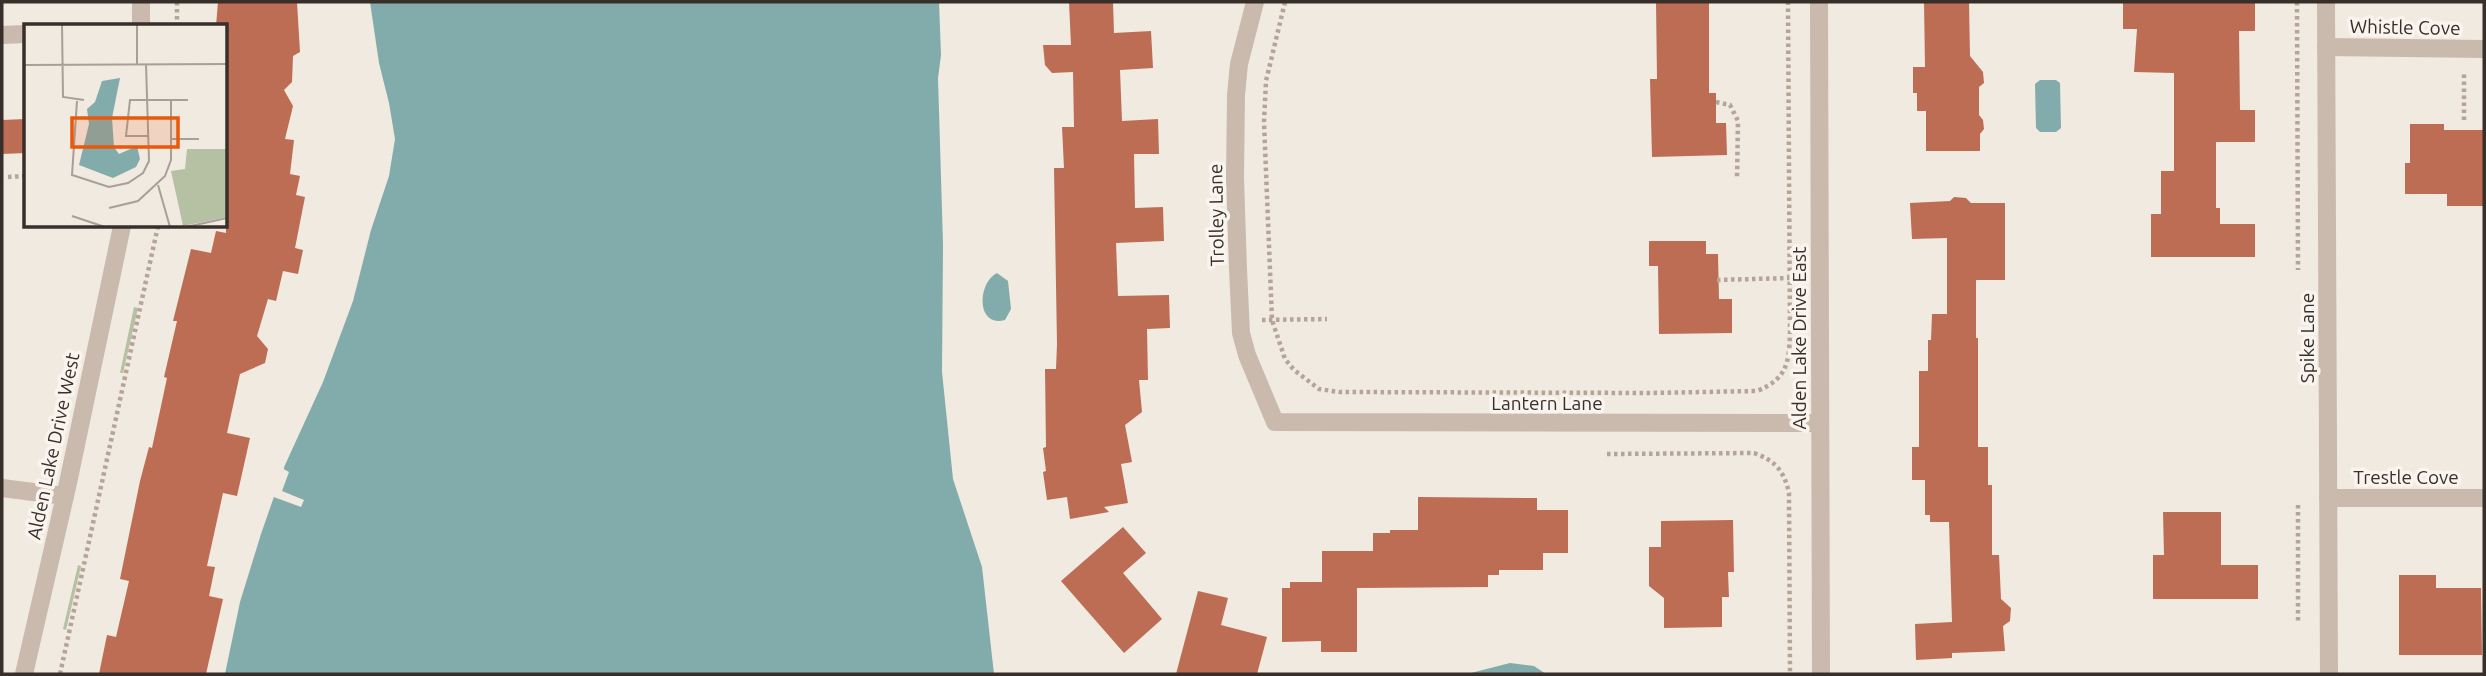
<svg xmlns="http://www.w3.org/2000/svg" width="2486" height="676" font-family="Ubuntu,sans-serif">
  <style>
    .green { fill: #b6c0a2 }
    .water { fill: #82abac }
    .pier { fill: #f1eae1 }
    .building { fill: #bc6d54 }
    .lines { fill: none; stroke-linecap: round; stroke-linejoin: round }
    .path { stroke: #b5a498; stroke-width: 4.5; stroke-dasharray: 3.5 3.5; stroke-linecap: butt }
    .minor { stroke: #c9baad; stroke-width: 18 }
    .labels { text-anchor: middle; stroke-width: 7; stroke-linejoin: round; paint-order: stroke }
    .street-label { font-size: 19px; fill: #382f2b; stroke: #f9f4ed }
    .inset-road { fill: none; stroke: #a79f98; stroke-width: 2 }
    .view { fill: #e8590c; fill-opacity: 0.15; stroke: #e8590c; stroke-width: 3.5 }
    .inset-edge { fill: none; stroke: #382f2b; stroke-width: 3.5 }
  </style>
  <rect width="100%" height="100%" fill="#f1eae1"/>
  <g class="green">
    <path d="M 134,307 L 138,308 L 123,373 L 120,373 Z"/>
    <path d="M 78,565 L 81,566 L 66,630 L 63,629 Z"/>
  </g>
  <g class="water">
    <path d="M 370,2 L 939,2 L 941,55 L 938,78 L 943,244 L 942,372 L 953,479 L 982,567 L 994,674 L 225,674 L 240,602 L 261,534 L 285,465 L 323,382 L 353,301 L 371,230 L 389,176 L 395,139 L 389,103 L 379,63 Z"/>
    <path d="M 2040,80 L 2056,80 L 2060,83 L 2061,128 L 2056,132 L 2040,132 L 2036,128 L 2035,84 Z"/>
    <path d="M 997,273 L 1008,281 L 1011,309 L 1005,320 C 976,328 977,283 997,273 Z"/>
    <path d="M 1510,663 L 1534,666 L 1546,674 L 1467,674 Z"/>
  </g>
  <path class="pier" d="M 282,468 L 289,472 L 282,491 L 304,500 L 301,507 L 271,496 Z"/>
  <g class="building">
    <path d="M 218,2 L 297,2 L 300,52 L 293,56 L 292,82 L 284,90 L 293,106 L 285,139 L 294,140 L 290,174 L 300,176 L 296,195 L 305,197 L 295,248 L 303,250 L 298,274 L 283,271 L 276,301 L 268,299 L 257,336 L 268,349 L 265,363 L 240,374 L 227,433 L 250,438 L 237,496 L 223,493 L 207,566 L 215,567 L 209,596 L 223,599 L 206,674 L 99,674 L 107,635 L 116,637 L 129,581 L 120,579 L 140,481 L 149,447 L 152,448 L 167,378 L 164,377 L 177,321 L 173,321 L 191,249 L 211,253 L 216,231 L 226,233 L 226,26 L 216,26 Z"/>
    <path d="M 1069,2 L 1113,2 L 1114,33 L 1151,31 L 1153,68 L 1120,70 L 1122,121 L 1158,119 L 1159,154 L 1134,154 L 1135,208 L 1163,207 L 1164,241 L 1116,243 L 1118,296 L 1169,295 L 1170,328 L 1147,329 L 1148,380 L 1139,380 L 1142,412 L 1125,425 L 1132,462 L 1121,464 L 1128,503 L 1104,507 L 1109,512 L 1070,519 L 1067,497 L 1047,500 L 1043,472 L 1046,471 L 1043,448 L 1046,447 L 1045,369 L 1056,369 L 1057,344 L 1054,168 L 1064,168 L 1062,127 L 1074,127 L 1073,72 L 1052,73 L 1045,65 L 1043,45 L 1071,45 Z"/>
    <path d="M 1656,2 L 1709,2 L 1709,93 L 1716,93 L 1716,123 L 1726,123 L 1727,155 L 1652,157 L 1650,79 L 1657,79 Z"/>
    <path d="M 1924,2 L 1969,2 L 1970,56 L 1983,72 L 1984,83 L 1979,87 L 1979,115 L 1983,120 L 1984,129 L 1980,134 L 1980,151 L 1926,151 L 1926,111 L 1917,111 L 1917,93 L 1913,93 L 1913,67 L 1925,67 Z"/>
    <path d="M 2123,2 L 2255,2 L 2255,31 L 2239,31 L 2240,110 L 2255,110 L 2255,142 L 2216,142 L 2216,208 L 2220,208 L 2220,224 L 2255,224 L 2255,257 L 2151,257 L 2151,214 L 2161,214 L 2161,171 L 2174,171 L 2174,73 L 2134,72 L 2137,29 L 2123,29 Z"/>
    <path d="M 26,119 L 26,153 L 2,154 L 2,120 Z"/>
    <path d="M 2410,124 L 2444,124 L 2444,130 L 2484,130 L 2483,206 L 2447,206 L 2447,194 L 2405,194 L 2405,163 L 2410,163 Z"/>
    <path d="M 1954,197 L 1966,198 L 1971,203 L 2005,203 L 2005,280 L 1976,280 L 1976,338 L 1978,338 L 1978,447 L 1988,447 L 1988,485 L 1992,485 L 1992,555 L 1999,555 L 2001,599 L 2011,608 L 2010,621 L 2003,626 L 2005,651 L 1952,653 L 1952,658 L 1916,660 L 1915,624 L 1952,622 L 1949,522 L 1930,522 L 1930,515 L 1925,515 L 1925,480 L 1912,480 L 1912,447 L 1919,447 L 1919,371 L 1928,371 L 1928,340 L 1931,340 L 1932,314 L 1947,314 L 1947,238 L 1912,239 L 1910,203 L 1950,201 Z"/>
    <path d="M 1649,241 L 1706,241 L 1706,254 L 1718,254 L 1719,299 L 1732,299 L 1732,333 L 1659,334 L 1658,266 L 1649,266 Z"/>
    <path d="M 1418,497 L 1537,498 L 1537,510 L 1568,510 L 1568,553 L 1543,553 L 1543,570 L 1499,570 L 1499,575 L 1488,575 L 1488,587 L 1357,588 L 1357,652 L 1321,652 L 1321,641 L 1282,642 L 1282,588 L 1290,588 L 1290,582 L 1322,582 L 1322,551 L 1373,551 L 1373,533 L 1390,533 L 1390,530 L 1418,530 Z"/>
    <path d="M 2163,512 L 2221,512 L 2221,565 L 2258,565 L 2258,599 L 2153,599 L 2153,555 L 2164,555 Z"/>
    <path d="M 1733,520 L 1734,572 L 1728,572 L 1729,597 L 1722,597 L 1722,627 L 1664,628 L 1664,598 L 1649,586 L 1649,547 L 1661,547 L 1661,521 Z"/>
    <path d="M 1123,527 L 1146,553 L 1123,573 L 1162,619 L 1124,653 L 1061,581 Z"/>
    <path d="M 2399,575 L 2436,575 L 2436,588 L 2481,588 L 2482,655 L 2399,655 Z"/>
    <path d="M 1198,591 L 1228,598 L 1221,625 L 1267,637 L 1257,674 L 1176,674 Z"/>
  </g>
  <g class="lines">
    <g class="path">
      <path d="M 177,2 L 177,26"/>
      <path d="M 1285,2 L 1266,81 L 1264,122 L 1272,320 L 1285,359 L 1294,370 L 1319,389 L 1339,392 L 1649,393 L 1757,391 C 1787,379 1789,363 1790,333 L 1788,2"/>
      <path d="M 2297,2 L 2298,270"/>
      <path d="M 1716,102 L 1730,105 L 1738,121 L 1737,178"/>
      <path d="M 23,113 L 26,113"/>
      <path d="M 2464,120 L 2464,71"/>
      <path d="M 8,177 L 26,176"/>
      <path d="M 1717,280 L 1791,278"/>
      <path d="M 1262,320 L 1327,319"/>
      <path d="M 1607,454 L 1754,453 C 1776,461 1784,471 1789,493 L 1790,674"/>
      <path d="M 2298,505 L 2298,623"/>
      <path d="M 60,674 L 158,226"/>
    </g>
    <g class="minor">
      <path d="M 141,2 L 141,26"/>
      <path d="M 1255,2 L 1239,64 L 1236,95 L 1235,178 L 1238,269 L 1241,333 L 1247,355 L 1275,422 L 1819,423"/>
      <path d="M 1819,2 L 1821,674"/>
      <path d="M 2326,2 L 2329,674"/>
      <path d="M 2,35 L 26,34"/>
      <path d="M 2326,47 L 2484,49"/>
      <path d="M 2,488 L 65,496"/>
      <path d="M 2328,498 L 2484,498"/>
      <path d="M 24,674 L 68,483 L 122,226"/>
    </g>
  </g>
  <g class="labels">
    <g class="street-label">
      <text transform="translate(2405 27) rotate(1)" y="7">Whistle Cove</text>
      <text transform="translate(1216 215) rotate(-91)" y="7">Trolley Lane</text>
      <text transform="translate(1799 338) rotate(-90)" y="7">Alden Lake Drive East</text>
      <text transform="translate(2307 338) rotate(-90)" y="7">Spike Lane</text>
      <text x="1547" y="410">Lantern Lane</text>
      <text transform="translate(53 446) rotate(-78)" y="7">Alden Lake Drive West</text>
      <text x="2406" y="484">Trestle Cove</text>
    </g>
  </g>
  <g transform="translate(24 24)">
    <rect width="203" height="203" fill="#f1eae1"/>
    <path d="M 163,125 L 203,125 L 203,193 L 159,202 L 147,147 L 161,145 Z" fill="#b6c0a2"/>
    <path d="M 96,54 L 88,94 L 90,123 L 95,130 L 113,122 L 116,135 L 112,143 L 89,154 L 55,141 L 65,100 L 63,85 L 71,78 L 78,57 Z" fill="#82abac"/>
    <path class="inset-road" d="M 38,0 L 39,73 L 60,76M 113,40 L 113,0M 0,41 L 203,40M 53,77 L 48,151 L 85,163 L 104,159 L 119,149 L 125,137 L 122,40M 125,112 L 102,112 L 106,76 L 164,76M 147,115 L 175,115M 134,161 L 146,203M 85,184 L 114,177 L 141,152 L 147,136 L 147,76M 48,192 L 81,203M 162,203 L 203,194"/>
    <path class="view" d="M 48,94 L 154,94 L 154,123 L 48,123 Z"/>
    <rect width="203" height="203" class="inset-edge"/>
  </g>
  <rect width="2486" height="676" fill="none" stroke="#382f2b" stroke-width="7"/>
</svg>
